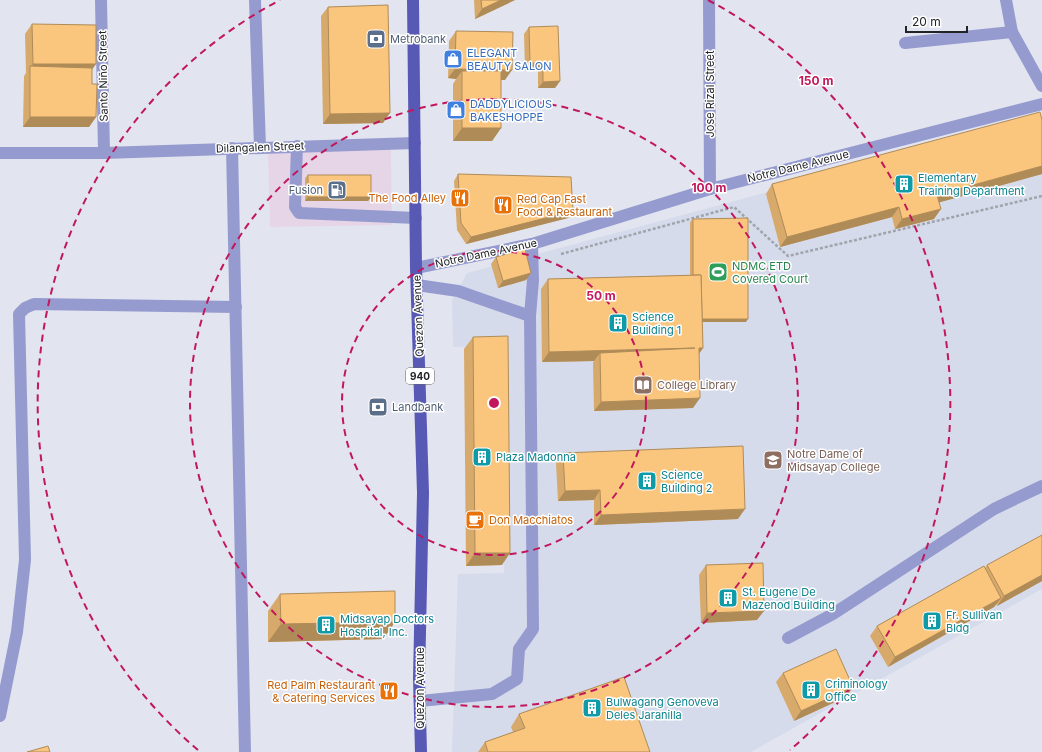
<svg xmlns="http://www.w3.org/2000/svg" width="1042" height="752" font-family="Inter,sans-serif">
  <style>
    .commercial { fill: #e6d5e6 }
    .built { fill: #d6dbec }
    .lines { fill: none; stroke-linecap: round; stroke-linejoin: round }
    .path { stroke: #a1a4ab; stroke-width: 2.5; stroke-dasharray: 3 2; stroke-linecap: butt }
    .minor { stroke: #969bcf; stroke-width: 12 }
    .major { stroke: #5859b5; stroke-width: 12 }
    .wall { fill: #d7aa6c }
    .shaded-wall { fill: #af8b58 }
    .building { fill: #fac67e; stroke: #af8b58 }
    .ring { fill: none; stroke: #c2185b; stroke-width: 2; stroke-dasharray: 7 5 }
    .labels { text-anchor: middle; stroke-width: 3; stroke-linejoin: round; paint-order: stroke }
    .shield { fill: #fff; stroke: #646567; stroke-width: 1 }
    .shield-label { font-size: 10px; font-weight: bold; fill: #212326 }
    .service-label { font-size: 11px; fill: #4e5e75; stroke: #fff; text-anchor: start }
    .shop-label { font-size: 11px; fill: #366cbe; stroke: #fff; text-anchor: start }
    .street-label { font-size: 11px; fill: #212326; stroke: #fff }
    .culture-label { font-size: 11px; fill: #0d838f; stroke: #fff; text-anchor: start }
    .food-label { font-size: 11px; fill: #c56008; stroke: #fff; text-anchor: end }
    .leisure-label { font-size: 11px; fill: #27864d; stroke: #fff; text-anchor: start }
    .education-label { font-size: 11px; fill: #785e54; stroke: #fff; text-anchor: start }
    .centre { fill: #c2185b; stroke: #fff; stroke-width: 2 }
    .ring-label { font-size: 12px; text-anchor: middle; font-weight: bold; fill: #c2185b; stroke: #fff; stroke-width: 3; stroke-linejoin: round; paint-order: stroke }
  </style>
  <rect width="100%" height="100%" fill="#e2e5ef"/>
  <path class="commercial" d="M 391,149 L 392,225 L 270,227 L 268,152 Z"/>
  <path class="built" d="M 1042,118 L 1042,589 L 751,752 L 452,752 L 458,574 L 504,573 L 503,346 L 453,347 L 452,300 L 467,273 Z"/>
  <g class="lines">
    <path class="path" d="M 561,254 L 734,207 L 788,256 L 1042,196"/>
    <g class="minor">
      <path d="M 101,0 L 104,153"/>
      <path d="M 255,0 L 260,147"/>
      <path d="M 709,0 L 710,189"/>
      <path d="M 1006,0 L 1012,32 L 1042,86"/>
      <path d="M 905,43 L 1012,32"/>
      <path d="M 297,146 L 295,207 L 299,213 L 416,218"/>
      <path d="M 232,148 L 245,752"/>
      <path d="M 0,153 L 104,153 L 415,143"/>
      <path d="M 416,268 L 532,244 L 710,189 L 1042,104"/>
      <path d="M 417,285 L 458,291 L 530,316"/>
      <path d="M 788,638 L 833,614 L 994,509 L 1042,486"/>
      <path d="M 420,701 L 492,694 L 517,679 L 519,649 L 533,629 L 530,316 L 533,280 L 532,244"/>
      <path d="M 0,716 L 17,632 L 25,560 L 19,314 L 25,308 L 34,304 L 236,307"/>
    </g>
    <path class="major" d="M 413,0 L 416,268 L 423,493 L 419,678 L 421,752"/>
  </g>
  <g class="wall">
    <path d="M 474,0 L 515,0 L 475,19 Z"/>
    <path d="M 328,7 L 383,123 L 323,124 L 321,16 Z"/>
    <path d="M 32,24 L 92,69 L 92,84 L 96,117 L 89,127 L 23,127 L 24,76 L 26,73 L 25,34 Z"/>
    <path d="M 529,27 L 560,81 L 555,88 L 538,88 L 538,70 L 525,70 L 524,34 Z"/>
    <path d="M 456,31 L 505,80 L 501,80 L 501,128 L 492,141 L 453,141 L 453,84 L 456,79 L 448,78 L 449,41 Z"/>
    <path d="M 1042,120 L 1042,174 L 939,202 L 934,219 L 895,229 L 892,217 L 780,247 L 766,194 L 772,184 Z"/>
    <path d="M 458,174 L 573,211 L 568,218 L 466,244 L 457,230 L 454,181 Z"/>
    <path d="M 308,175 L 371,197 L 368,201 L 305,201 L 305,178 Z"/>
    <path d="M 693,219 L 746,322 L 702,322 L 703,348 L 699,354 L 693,408 L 594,411 L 593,363 L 594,361 L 542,362 L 541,289 L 548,279 L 690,275 L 690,222 Z"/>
    <path d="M 496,257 L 526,280 L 498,288 L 491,264 Z"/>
    <path d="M 473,337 L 502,565 L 466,566 L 464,349 Z"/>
    <path d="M 563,453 L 738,519 L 594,525 L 594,500 L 558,501 L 556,463 Z"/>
    <path d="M 706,565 L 757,620 L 701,623 L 699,575 Z"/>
    <path d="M 987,565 L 1042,581 L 997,606 L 997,604 L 994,607 L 888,667 L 870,636 L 877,626 L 985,568 Z"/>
    <path d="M 280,594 L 395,622 L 383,639 L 268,642 L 268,611 Z"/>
    <path d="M 783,673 L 853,687 L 846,697 L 794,721 L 776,682 Z"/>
    <path d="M 519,714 L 650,752 L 478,752 L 485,742 L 513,732 L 511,727 Z"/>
  </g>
  <g class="shaded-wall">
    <path d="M 501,0 L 515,0 L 475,19 L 482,9 Z"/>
    <path d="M 530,63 L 543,63 L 538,70 L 525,70 Z"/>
    <path d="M 33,64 L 96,64 L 89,74 L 30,67 Z"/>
    <path d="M 455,69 L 512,70 L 505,80 L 462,79 L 462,71 L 456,79 L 448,78 Z"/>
    <path d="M 560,81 L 555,88 L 538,88 L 543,82 Z"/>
    <path d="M 390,113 L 383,123 L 323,124 L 330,114 Z"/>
    <path d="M 30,117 L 96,117 L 89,127 L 23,127 Z"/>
    <path d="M 462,128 L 501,128 L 492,141 L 453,141 Z"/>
    <path d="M 1042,166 L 1042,174 L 930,205 L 937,195 Z"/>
    <path d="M 308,197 L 371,197 L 368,201 L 305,201 Z"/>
    <path d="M 899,207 L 892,217 L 780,247 L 787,237 Z"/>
    <path d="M 941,209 L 934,219 L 895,229 L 902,219 Z"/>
    <path d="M 573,211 L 568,218 L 466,244 L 471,237 Z"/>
    <path d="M 531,273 L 526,280 L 498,288 L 503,281 Z"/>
    <path d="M 698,319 L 748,319 L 746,322 L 695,322 Z"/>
    <path d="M 695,348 L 600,353 L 594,361 L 542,362 L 549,352 Z"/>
    <path d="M 699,348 L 703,348 L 696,358 Z"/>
    <path d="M 700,398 L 693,408 L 594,411 L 601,402 Z"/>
    <path d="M 600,490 L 594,500 L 558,501 L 565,491 Z"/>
    <path d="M 745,509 L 738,519 L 594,525 L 601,515 Z"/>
    <path d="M 475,553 L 510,553 L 502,565 L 466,566 Z"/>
    <path d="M 1042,575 L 1042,581 L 997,606 L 1004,596 Z"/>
    <path d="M 1001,598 L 994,607 L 888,667 L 895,657 Z"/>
    <path d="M 764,611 L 757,620 L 701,623 L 707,613 Z"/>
    <path d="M 395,622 L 383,639 L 268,642 L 281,624 Z"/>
    <path d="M 853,687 L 846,697 L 794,721 L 801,711 Z"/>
  </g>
  <g class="building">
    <path d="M 481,0 L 501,0 L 482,9 Z"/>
    <path d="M 388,5 L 390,113 L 330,114 L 328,7 Z"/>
    <path d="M 32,24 L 96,25 L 96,64 L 33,64 Z"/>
    <path d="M 558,26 L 560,81 L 543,82 L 543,63 L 530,63 L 529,27 Z"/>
    <path d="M 456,31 L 513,32 L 512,70 L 455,69 Z"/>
    <path d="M 30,66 L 92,68 L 92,84 L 97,84 L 96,117 L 30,117 Z"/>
    <rect x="462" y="71" width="39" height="57"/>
    <path d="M 1040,112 L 1042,120 L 1042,166 L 937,195 L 941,209 L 902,219 L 899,207 L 787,237 L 772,184 Z"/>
    <path d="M 458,174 L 571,177 L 573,211 L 471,237 L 461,223 Z"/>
    <rect x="308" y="175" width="63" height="22"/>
    <path d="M 748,218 L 748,319 L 702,319 L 701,275 L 693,275 L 693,219 Z"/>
    <path d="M 525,249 L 531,273 L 503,281 L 496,257 Z"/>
    <path d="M 701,275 L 703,348 L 699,348 L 700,398 L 601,402 L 600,353 L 695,348 L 549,352 L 548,279 Z"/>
    <path d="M 508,336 L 510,553 L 475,553 L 473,337 Z"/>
    <path d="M 743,446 L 745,509 L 601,515 L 600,490 L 565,491 L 563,453 Z"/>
    <path d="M 1042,535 L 1042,575 L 1004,596 L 987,565 Z"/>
    <path d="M 763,563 L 764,611 L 707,613 L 706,565 Z"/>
    <path d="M 984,566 L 1001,598 L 895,657 L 877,626 Z"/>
    <path d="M 395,591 L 395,622 L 281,624 L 280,594 Z"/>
    <path d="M 836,649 L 853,687 L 801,711 L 783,673 Z"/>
    <path d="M 624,677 L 650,752 L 488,752 L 485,742 L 525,728 L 519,714 Z"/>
    <path d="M 48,746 L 50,752 L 27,752 Z"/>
  </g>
  <g class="ring">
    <circle cx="494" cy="403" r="152"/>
    <circle cx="494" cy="403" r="304"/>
    <path d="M198 750A456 456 0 0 1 280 0M708 0A456 456 0 0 1 790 750"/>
  </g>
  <defs>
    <symbol id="bank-square" viewBox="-11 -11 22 22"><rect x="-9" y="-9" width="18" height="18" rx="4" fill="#5c6f8a" stroke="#fff"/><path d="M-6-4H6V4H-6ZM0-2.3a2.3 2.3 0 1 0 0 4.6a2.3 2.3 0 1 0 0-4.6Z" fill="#fff"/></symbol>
    <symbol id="shop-square" viewBox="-11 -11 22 22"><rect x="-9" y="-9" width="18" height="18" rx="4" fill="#3f7fe0" stroke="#fff"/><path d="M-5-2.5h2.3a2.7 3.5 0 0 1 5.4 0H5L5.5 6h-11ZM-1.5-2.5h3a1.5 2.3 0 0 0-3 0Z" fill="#fff"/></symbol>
    <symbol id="building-square" viewBox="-11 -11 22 22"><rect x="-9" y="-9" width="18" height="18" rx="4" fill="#0f9aa8" stroke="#fff"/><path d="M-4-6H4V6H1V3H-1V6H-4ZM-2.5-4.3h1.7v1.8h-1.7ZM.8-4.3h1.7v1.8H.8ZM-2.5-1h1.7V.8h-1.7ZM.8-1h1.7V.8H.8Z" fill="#fff"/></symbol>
    <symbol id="fuel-square" viewBox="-11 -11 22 22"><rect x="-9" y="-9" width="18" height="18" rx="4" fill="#5c6f8a" stroke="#fff"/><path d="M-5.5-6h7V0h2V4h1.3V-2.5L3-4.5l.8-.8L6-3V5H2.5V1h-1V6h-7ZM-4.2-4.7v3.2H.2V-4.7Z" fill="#fff"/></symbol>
    <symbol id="restaurant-square" viewBox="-11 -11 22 22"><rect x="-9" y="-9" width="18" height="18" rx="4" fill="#e8710a" stroke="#fff"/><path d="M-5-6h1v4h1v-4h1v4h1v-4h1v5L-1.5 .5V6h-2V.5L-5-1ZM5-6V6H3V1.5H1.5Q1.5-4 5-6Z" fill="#fff"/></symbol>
    <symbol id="stadium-square" viewBox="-11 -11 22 22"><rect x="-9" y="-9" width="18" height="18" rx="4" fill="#2e9e5b" stroke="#fff"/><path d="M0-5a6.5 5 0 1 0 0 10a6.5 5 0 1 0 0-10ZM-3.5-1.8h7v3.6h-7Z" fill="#fff"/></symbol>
    <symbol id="library-square" viewBox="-11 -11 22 22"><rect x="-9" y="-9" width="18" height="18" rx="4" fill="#8d6e63" stroke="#fff"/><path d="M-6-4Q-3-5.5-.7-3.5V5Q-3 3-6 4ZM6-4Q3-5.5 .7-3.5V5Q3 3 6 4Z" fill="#fff"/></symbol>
    <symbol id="university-square" viewBox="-11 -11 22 22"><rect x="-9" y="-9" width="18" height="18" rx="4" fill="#8d6e63" stroke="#fff"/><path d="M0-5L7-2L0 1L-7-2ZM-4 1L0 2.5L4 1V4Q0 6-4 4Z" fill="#fff"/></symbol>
    <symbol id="cafe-square" viewBox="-11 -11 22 22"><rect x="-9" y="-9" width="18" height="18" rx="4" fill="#e8710a" stroke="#fff"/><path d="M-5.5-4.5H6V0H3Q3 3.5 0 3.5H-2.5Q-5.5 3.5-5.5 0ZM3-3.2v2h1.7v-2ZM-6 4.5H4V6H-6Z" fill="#fff"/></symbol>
  </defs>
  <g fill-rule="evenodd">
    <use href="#bank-square" x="365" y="28" width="22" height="22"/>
    <use href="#shop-square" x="442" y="48" width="22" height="22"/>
    <use href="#shop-square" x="445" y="99" width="22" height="22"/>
    <use href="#building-square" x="893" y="173" width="22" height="22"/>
    <use href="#fuel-square" x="326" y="179" width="22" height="22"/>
    <use href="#restaurant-square" x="449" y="187" width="22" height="22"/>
    <use href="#restaurant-square" x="492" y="194" width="22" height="22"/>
    <use href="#stadium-square" x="707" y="261" width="22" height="22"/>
    <use href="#building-square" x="607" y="312" width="22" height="22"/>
    <use href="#library-square" x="632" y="374" width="22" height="22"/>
    <use href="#bank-square" x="367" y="396" width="22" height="22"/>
    <use href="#building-square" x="471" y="446" width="22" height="22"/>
    <use href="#university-square" x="762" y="449" width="22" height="22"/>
    <use href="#building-square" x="636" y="470" width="22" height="22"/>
    <use href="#cafe-square" x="464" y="509" width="22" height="22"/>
    <use href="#building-square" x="717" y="587" width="22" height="22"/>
    <use href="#building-square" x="921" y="610" width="22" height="22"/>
    <use href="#building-square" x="315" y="614" width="22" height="22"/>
    <use href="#building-square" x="800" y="679" width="22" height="22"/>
    <use href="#restaurant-square" x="378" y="680" width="22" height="22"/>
    <use href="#building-square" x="581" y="697" width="22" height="22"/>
  </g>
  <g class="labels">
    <rect class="shield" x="406" y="368" width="28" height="16" rx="3"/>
    <g class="shield-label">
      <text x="420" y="380">940</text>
    </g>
    <g class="service-label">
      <text x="390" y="43">Metrobank</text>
      <text x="323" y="194" text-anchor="end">Fusion</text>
      <text x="392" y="411">Landbank</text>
    </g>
    <g class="shop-label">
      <text x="467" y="57">ELEGANT<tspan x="467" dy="13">BEAUTY SALON</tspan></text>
      <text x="470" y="108">DADDYLICIOUS<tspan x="470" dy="13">BAKESHOPPE</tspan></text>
    </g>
    <g class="street-label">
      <text transform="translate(103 76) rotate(-91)" y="4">Santo Niño Street</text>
      <text transform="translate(710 94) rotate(-90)" y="4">Jose Rizal Street</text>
      <text transform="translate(260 147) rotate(-2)" y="4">Dilangalen Street</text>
      <text transform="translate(798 166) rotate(-14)" y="4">Notre Dame Avenue</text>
      <text transform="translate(486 253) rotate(-12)" y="4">Notre Dame Avenue</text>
      <text transform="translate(418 316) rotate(-92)" y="4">Quezon Avenue</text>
      <text transform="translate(420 688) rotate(-90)" y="4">Quezon Avenue</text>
    </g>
    <g class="culture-label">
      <text x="918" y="182">Elementary<tspan x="918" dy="13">Training Department</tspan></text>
      <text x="632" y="321">Science<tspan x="632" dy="13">Building 1</tspan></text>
      <text x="496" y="461">Plaza Madonna</text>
      <text x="661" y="479">Science<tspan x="661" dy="13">Building 2</tspan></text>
      <text x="742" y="596">St. Eugene De<tspan x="742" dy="13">Mazenod Building</tspan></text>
      <text x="946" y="619">Fr. Sullivan<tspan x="946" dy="13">Bldg</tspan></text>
      <text x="340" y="623">Midsayap Doctors<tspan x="340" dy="13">Hospital, Inc.</tspan></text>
      <text x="825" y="688">Criminology<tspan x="825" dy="13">Office</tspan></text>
      <text x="606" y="706">Bulwagang Genoveva<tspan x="606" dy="13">Deles Jaranilla</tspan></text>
    </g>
    <g class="food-label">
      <text x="446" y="202">The Food Alley</text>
      <text x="517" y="203" text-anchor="start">Red Cap Fast<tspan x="517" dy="13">Food &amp; Restaurant</tspan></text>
      <text x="489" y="524" text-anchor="start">Don Macchiatos</text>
      <text x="375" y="689">Red Palm Restaurant<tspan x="375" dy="13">&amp; Catering Services</tspan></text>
    </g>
    <g class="leisure-label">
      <text x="732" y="270">NDMC ETD<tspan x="732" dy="13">Covered Court</tspan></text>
    </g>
    <g class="education-label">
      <text x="657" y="389">College Library</text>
      <text x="787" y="458">Notre Dame of<tspan x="787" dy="13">Midsayap College</tspan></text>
    </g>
  </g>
  <circle cx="494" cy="403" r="6" class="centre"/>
  <g class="ring-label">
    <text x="816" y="85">150 m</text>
    <text x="709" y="192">100 m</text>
    <text x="601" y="300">50 m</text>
  </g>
  <path d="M906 26v6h61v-6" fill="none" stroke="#212326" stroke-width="2"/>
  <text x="912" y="26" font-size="12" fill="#212326" stroke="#ffffff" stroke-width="3" paint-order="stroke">20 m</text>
</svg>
